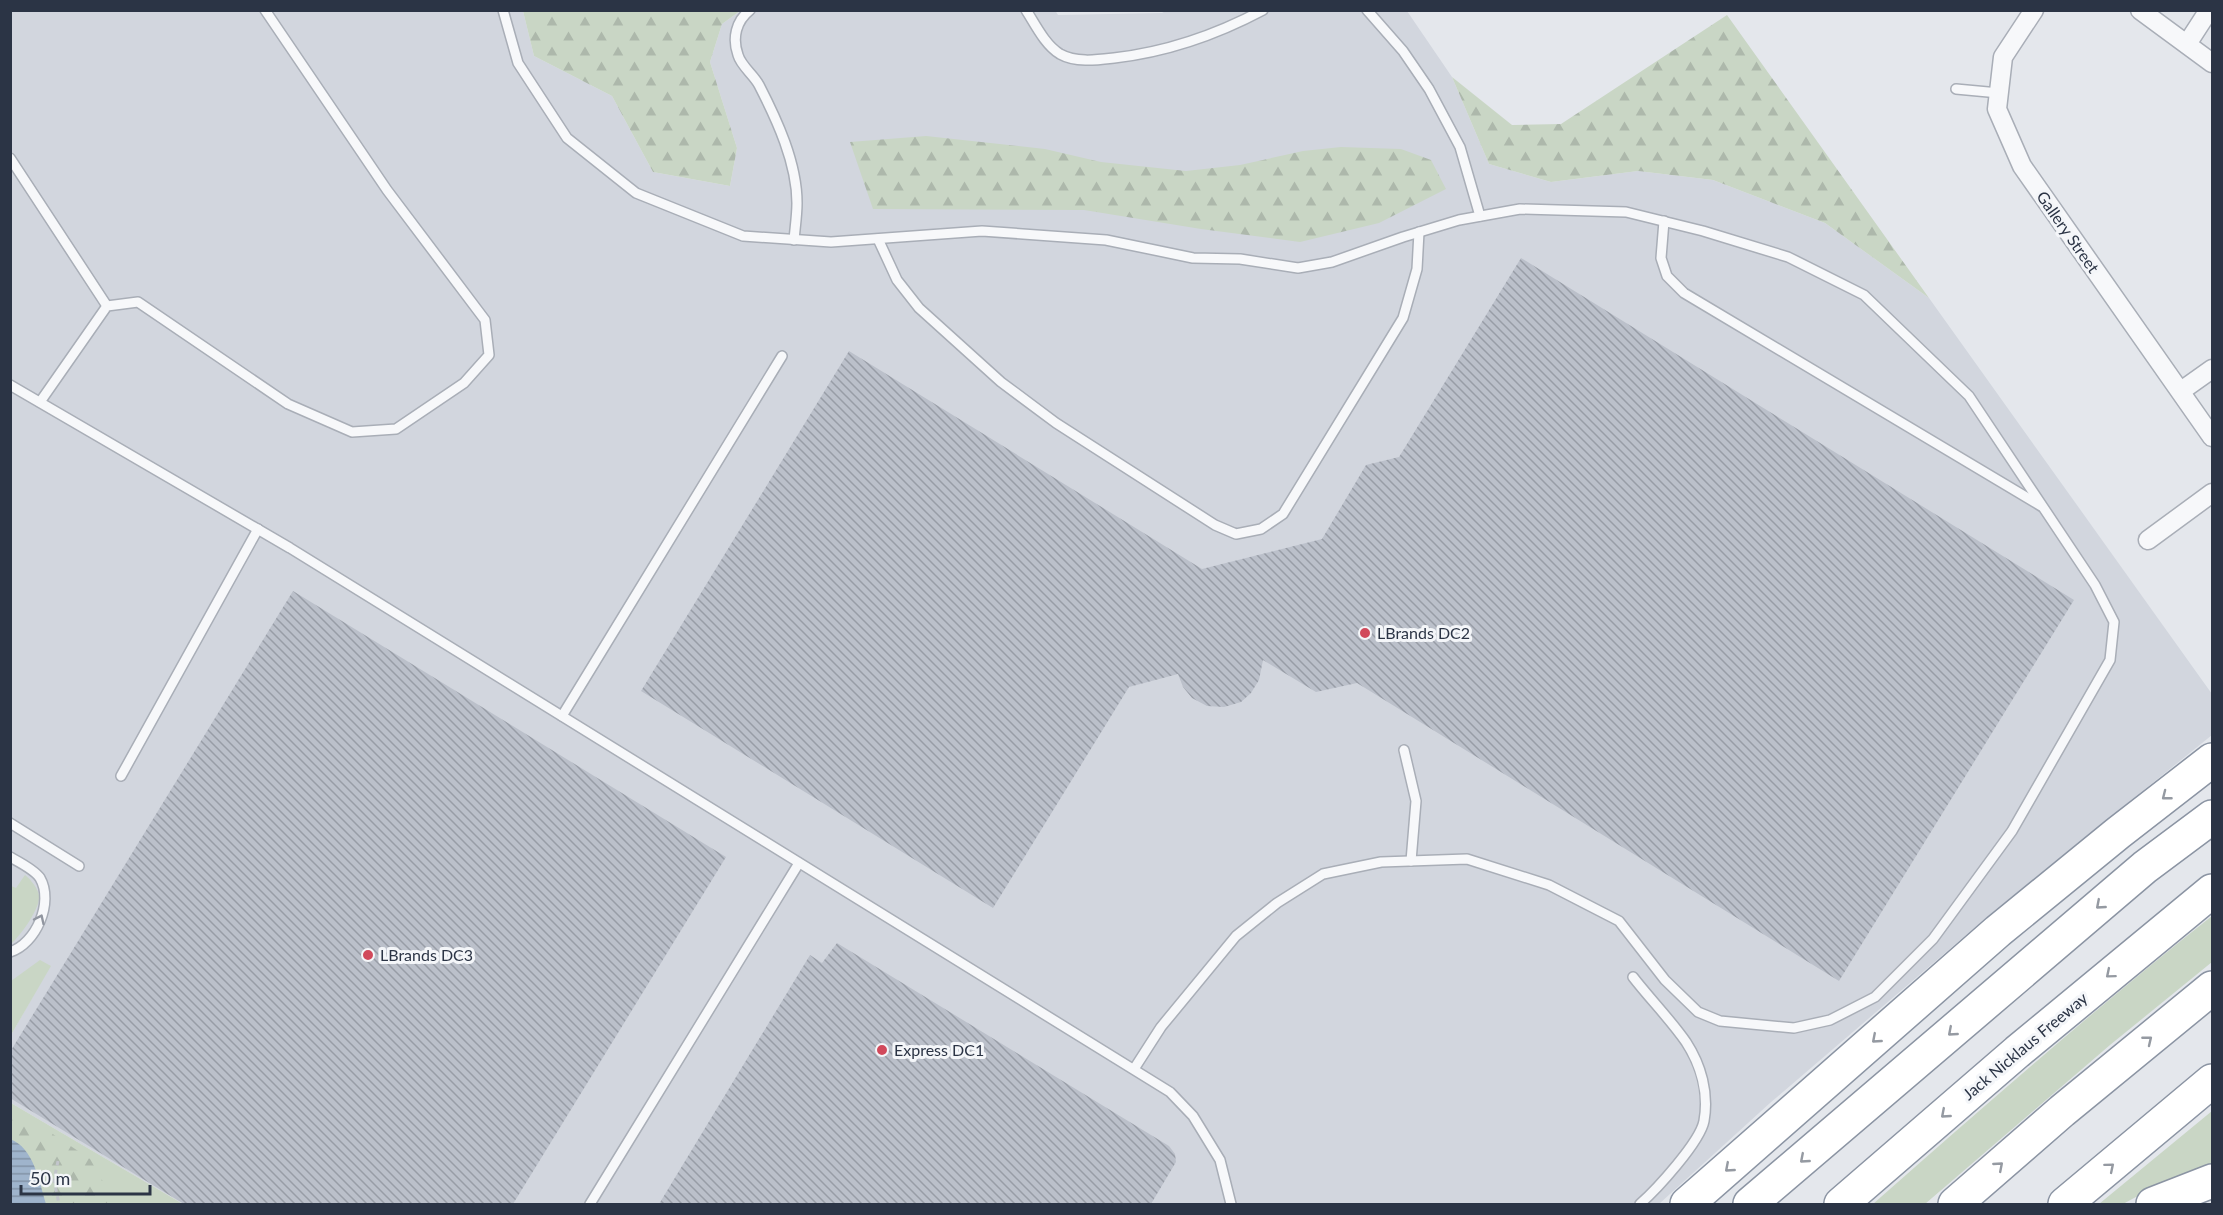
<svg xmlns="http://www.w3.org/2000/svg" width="2223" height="1215" font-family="Lato,sans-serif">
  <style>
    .built { fill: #d2d6de }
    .green { fill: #c9d6c5 }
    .forest { fill: url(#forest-firs) }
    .water { fill: url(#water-rules) }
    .building { fill: url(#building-back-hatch) }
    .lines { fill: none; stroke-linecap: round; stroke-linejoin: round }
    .service-casing { stroke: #a9aeb7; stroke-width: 12 }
    .minor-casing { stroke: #a9aeb7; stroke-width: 21 }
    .motorway-casing { stroke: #8b94a3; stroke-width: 36 }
    .path { stroke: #c2c5cb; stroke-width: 3; stroke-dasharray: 4.5 4.5; stroke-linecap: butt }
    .service { stroke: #f7f8fa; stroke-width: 9 }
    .minor { stroke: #f7f8fa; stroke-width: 18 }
    .motorway { stroke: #fff; stroke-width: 33 }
    .oneway { stroke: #959aa2 }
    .oneway2 { stroke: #9196a0 }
    .poi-dot { fill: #d1495b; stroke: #f4f6f9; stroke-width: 2 }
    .labels { text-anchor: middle; stroke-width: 6; stroke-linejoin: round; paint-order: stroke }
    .street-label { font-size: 16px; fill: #2b3445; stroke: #f4f6f9 }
    .poi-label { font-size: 16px; fill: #2b3445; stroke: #f4f6f9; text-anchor: start }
  </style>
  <defs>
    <pattern id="forest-firs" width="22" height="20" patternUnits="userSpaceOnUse" patternTransform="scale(1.5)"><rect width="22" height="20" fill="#c9d6c5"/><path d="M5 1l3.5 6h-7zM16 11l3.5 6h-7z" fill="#adb8ab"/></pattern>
    <pattern id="water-rules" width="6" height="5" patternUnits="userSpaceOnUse" patternTransform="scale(1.5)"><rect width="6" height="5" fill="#9fb4cc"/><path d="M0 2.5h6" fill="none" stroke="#8293a7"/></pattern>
    <pattern id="building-back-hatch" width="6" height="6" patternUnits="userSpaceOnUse" patternTransform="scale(1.5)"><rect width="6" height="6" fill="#bbc0ca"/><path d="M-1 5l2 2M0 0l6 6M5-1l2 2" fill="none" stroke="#989da6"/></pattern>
  </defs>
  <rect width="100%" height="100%" fill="#e4e7ec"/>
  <path class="built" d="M 1055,10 L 1058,15 L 1162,13 L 1167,10 L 1407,11 L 1452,77 L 1489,164 L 1551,182 L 1638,171 L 1713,180 L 1825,223 L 1929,298 L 2212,694 L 2212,735 L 1994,911 L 1770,1103 L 1659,1204 L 183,1204 L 11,1103 L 11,1035 L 50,966 L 11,981 L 11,11 L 523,11 L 534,56 L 612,96 L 653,172 L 730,186 L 737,148 L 710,62 L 722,24 L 740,11 Z"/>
  <g class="green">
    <path d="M 25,875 C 31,880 37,887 39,895 C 41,908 20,936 11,944 L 11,886 L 16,888 Z"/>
    <path d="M 2212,916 L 2212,962 L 2110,1045 L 1925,1204 L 1873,1204 C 1984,1106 2096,1008 2212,916 Z"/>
    <path d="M 40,960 L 51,966 L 11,1035 L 11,981 Z"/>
    <path d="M 11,1103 L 183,1204 L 11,1204 Z"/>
    <path d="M 2212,1111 L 2212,1164 L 2169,1179 L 2123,1204 L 2099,1204 Z"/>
  </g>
  <g class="forest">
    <path d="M 523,11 L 740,11 L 722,24 L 710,62 L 737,148 L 730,186 L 653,172 L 612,96 L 534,56 Z"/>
    <path d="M 1727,15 L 1929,298 L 1825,223 L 1713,180 L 1638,171 L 1551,182 L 1489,164 L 1452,77 L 1512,125 L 1561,124 Z"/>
    <path d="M 926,136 L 1045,149 L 1101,162 L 1186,171 L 1240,165 L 1303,151 L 1341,147 L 1401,149 L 1431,160 L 1446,189 L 1379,223 L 1300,242 L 1201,229 L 1084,210 L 873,209 L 850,142 Z"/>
    <path d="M 11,1106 L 90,1159 L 116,1204 L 50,1204 L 35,1170 L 36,1154 L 11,1139 Z"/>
  </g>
  <path class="water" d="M 10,1139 C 34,1148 39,1181 46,1204 L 11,1204 Z"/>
  <g class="building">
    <path d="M 1521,258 L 2074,600 L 1839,981 L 1357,683 L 1316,692 L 1263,660 L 1259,680 L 1251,693 L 1241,702 L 1224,707 L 1207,706 L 1192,698 L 1183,687 L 1178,674 L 1129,687 L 993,908 L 641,691 L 849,351 L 1202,569 L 1322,539 L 1366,465 L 1399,457 Z"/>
    <path d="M 293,591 L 726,857 L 513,1204 L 184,1204 L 10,1098 L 10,1052 Z"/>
    <path d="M 837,943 L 1169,1146 L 1175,1154 L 1176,1162 L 1151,1204 L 659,1204 L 810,955 L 822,963 Z"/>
  </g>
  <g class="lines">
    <defs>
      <g id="service">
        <path d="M 503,10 L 518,63 L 567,138 L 636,193 L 743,236 L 831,242 L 982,231 L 1106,240 L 1193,258 L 1240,259 L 1298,268 L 1332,262 L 1403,237 L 1459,220 L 1520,209 L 1626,212 L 1703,231 L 1788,257 L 1864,295 L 1969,396 L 2095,585 L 2114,622 L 2110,660 L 2012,831 L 1933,939 L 1875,997 L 1830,1020 L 1794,1028 L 1720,1021 L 1698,1012 L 1665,980 L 1619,921 L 1549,885 L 1467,859 L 1381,862 L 1323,874 L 1277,903 L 1236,936 L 1161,1027 L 1134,1069"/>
        <path d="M 750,10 C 736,21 732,38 738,55 C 741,66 754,75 759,85 C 777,120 797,163 797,203 C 797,215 795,228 794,240"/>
        <path d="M 1026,10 C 1035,24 1045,45 1060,54 C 1076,63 1097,60 1114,58 C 1167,52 1216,35 1263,10"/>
        <path d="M 1367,10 L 1403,51 L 1429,89 L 1460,147 L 1480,216"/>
        <path d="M 1956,89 L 1999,93"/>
        <path d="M 10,158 L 107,306"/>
        <path d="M 1664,221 L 1661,258 L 1667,276 L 1684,293 L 2041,506"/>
        <path d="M 878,239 L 897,280 L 919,308 L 1001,382 L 1056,423 L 1215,525 L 1236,534 L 1261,529 L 1283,514 L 1403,318 L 1417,269 L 1419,232"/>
        <path d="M 10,385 L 290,548 L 1170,1092 L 1193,1116 L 1220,1160 L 1231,1204"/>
        <path d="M 40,402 L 107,306 L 138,302 L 288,404 L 352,432 L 396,429 L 464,383 L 489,355 L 485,320 L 387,190 L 265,10"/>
        <path d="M 562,716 L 782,356"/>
        <path d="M 1404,750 L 1416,801 L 1411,861"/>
        <path d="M 121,776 L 258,529"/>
        <path d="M 10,823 L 79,866"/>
        <path d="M 10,857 C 19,862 35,870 40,878 C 54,902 36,944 10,952"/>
        <path d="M 1633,977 C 1650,999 1670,1019 1686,1042 C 1701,1065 1709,1093 1704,1121 C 1700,1142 1657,1189 1640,1204"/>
        <path d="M 590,1204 L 799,863"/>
      </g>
      <g id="minor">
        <path d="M 2034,10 L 2003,57 L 1997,109 L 2022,166 L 2212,437"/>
        <path d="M 2140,10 L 2212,63"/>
        <path d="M 2187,44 L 2209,10"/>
        <path d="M 2181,391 L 2212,369"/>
        <path d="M 2148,540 L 2212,493"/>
      </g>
      <g id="motorway">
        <path d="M 1687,1204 L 1998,931 L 2118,833 L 2212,760"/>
        <path d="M 1750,1204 L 2145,867 L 2212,817"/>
        <path d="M 1841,1204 L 2017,1052 L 2212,891"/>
        <path d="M 1955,1204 L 2062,1111 L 2212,988"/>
        <path d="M 2065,1204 L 2212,1081"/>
        <path d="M 2153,1204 L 2212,1181"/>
      </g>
    </defs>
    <use href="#service" class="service-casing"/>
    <use href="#minor" class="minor-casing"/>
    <use href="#motorway" class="motorway-casing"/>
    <path class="path" d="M 58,1161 L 54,1180 L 59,1204"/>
    <use href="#service" class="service"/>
    <use href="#minor" class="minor"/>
    <use href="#motorway" class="motorway"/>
  </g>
  <defs><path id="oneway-chevron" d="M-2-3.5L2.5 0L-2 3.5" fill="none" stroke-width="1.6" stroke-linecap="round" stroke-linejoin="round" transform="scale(1.5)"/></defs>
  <g class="oneway">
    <use href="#oneway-chevron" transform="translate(2166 796) rotate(142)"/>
    <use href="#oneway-chevron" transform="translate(2100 905) rotate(139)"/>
    <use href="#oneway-chevron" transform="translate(2110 974) rotate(140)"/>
    <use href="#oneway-chevron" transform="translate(1952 1032) rotate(139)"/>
    <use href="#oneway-chevron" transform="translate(1876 1039) rotate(139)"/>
    <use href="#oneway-chevron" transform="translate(2148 1040) rotate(-39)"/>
    <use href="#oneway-chevron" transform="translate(1945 1114) rotate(139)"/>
    <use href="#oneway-chevron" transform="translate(1804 1159) rotate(139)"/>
    <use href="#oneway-chevron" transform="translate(1999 1166) rotate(-41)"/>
    <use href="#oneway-chevron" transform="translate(2110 1167) rotate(-40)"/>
    <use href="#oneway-chevron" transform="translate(1729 1168) rotate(139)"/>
  </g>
  <use class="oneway2" href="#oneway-chevron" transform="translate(40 919) rotate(-65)"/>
  <g class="poi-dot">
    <circle cx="1365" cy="633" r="6"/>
    <circle cx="368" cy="955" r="6"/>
    <circle cx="882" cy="1050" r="6"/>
  </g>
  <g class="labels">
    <g class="street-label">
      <text transform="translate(2068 232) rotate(55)" y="6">Gallery Street</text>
      <text transform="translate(2025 1046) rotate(-40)" y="6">Jack Nicklaus Freeway</text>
    </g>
    <g class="poi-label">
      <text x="1377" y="639">LBrands DC2</text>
      <text x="380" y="961">LBrands DC3</text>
      <text x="894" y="1056">Express DC1</text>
    </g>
  </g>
  <rect width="2223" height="1215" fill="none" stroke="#2b3445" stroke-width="24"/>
  <path d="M21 1185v9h129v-9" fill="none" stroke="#2b3445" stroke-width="3"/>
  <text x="30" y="1185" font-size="18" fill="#2b3445" stroke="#f4f6f9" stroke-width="4.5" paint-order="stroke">50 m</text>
</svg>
